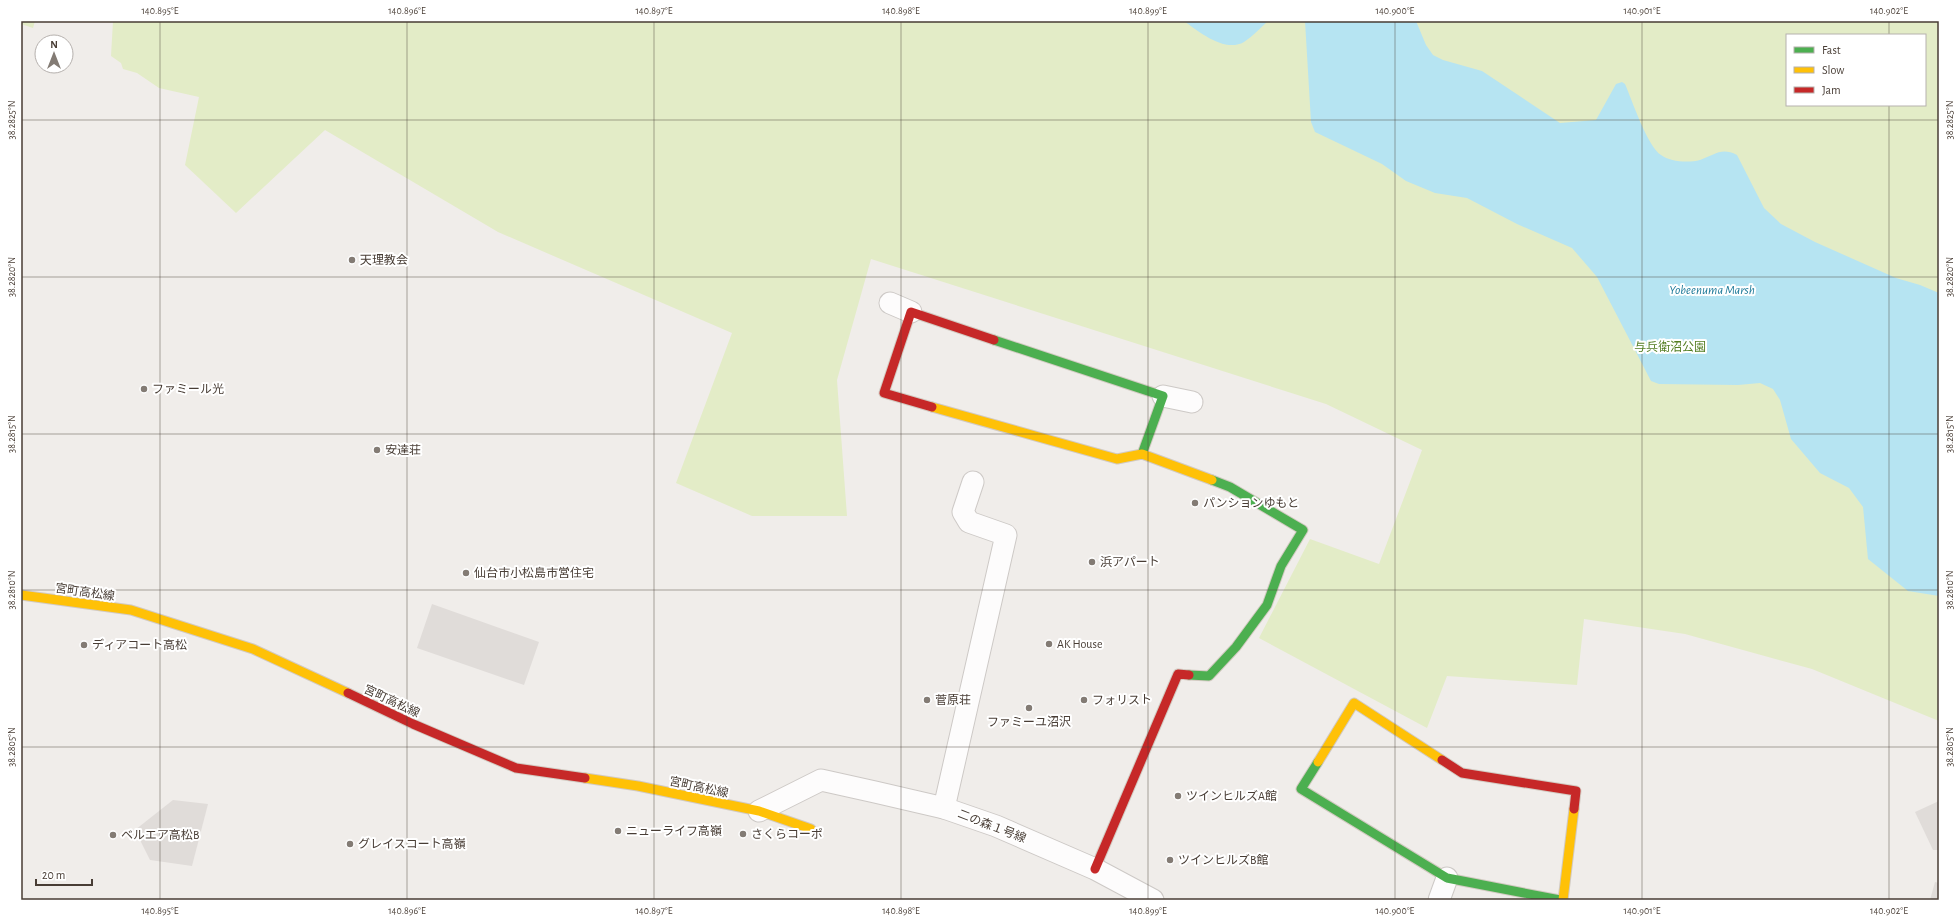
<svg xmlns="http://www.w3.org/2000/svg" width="1960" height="921" font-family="'Alegreya Sans','Noto Sans JP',sans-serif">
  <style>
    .green { fill: #e3ecc7; fill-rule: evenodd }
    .parking { fill: #e0dcd9 }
    .water { fill: #b6e4f2 }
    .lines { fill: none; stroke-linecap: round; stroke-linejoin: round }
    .street-casing { stroke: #cdc9c6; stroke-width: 23 }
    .fast-casing { stroke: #d2cac1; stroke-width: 11 }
    .slow-casing { stroke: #d2cac1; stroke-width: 11 }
    .jam-casing { stroke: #d2cac1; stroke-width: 11 }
    .street { stroke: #fdfcfc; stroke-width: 21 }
    .fast { stroke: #4caf50; stroke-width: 9 }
    .slow { stroke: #ffc107; stroke-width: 9 }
    .jam { stroke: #c62828; stroke-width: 9 }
    .ticks { fill: none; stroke: #483d35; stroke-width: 1; stroke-opacity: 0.45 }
    .poi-dot { fill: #837b74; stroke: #fff; stroke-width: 1.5 }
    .labels { text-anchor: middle; stroke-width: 4; stroke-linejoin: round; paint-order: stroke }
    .poi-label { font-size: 12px; fill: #483d35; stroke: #fff; text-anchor: start }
    .park-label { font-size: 12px; fill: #547e23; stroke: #fff }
    .street-label { font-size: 12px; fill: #483d35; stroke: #fff }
    .water-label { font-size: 13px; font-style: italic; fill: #217b9a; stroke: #fff }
    .neatline { fill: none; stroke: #483d35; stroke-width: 1.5 }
    .ticks-label { font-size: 10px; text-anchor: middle; fill: #483d35 }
  </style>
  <rect width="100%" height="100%" fill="#f0edea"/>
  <g class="green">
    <path d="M 21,21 L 35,21 L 33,28 L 21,24 Z"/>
    <path d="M 113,21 L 1939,21 L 1939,721 L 1812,669 L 1685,634 L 1584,619 L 1577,685 L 1447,676 L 1427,728 L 1259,638 L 1310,539 L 1379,564 L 1422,450 L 1326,404 L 871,259 L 837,380 L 847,516 L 752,516 L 676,483 L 732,333 L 498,232 L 325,130 L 236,213 L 185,165 L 199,97 L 159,88 L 137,73 L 123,69 L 121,63 L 111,56 ZM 1787,35 L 1925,35 L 1925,105 L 1787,105 Z"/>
  </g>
  <g class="parking">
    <path d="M 432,604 L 539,642 L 524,685 L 417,648 Z"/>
    <path d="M 173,800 L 208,804 L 192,866 L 150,860 L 135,830 Z"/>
    <path d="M 1939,801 L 1939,850 L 1933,850 L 1915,812 Z"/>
    <path d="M 1935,882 L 1939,883 L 1939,900 L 1930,900 Z"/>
  </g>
  <g class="water">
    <path d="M 1184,21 L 1268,21 C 1260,28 1253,36 1244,42 C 1225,53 1199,32 1184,21 Z"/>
    <path d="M 1305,21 L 1416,21 L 1426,45 L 1433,55 L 1443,60 L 1482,71 L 1560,123 L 1596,120 L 1616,84 L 1622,82 L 1625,84 C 1632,100 1647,146 1661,155 C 1670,162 1689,163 1700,160 C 1715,155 1721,147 1737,155 L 1764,208 L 1781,224 L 1815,242 L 1896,278 L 1920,285 L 1939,293 L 1939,596 L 1908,591 L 1868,559 L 1863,507 L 1849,488 L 1820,473 L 1791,439 L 1780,400 L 1773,389 L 1760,383 L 1738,385 L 1659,384 L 1651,381 L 1597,277 L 1572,248 L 1517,224 L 1467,198 L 1435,193 L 1406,181 L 1382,164 L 1315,132 L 1311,122 Z"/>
  </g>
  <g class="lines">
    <defs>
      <g id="street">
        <path d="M 890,303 L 911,312"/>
        <path d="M 1163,396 L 1192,402"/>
        <path d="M 944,808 L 1006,535 L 969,522 L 963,512 L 973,482"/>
        <path d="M 759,811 L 821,780 L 875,792 L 944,808 L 996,826 L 1095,869 L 1153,900"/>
        <path d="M 1439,900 L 1447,878"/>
      </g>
      <g id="fast">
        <path d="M 994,340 L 1163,396 L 1142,454"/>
        <path d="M 1189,675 L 1209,676 L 1236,647 L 1267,605 L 1281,566 L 1303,530 L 1230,487 L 1212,480"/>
        <path d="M 1318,762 L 1301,789 L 1447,878 L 1560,900"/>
      </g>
      <g id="slow">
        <path d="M 932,407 L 1117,459 L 1142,454 L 1212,480"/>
        <path d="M 21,595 L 131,610 L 253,649 L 348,693"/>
        <path d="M 1318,762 L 1354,703 L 1442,760"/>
        <path d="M 585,778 L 638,786 L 759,811 L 811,829"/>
        <path d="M 1563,900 L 1574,809"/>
      </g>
      <g id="jam">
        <path d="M 932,407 L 884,393 L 911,312 L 994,340"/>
        <path d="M 348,693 L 413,724 L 516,768 L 585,778"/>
        <path d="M 1442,760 L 1462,773 L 1576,791 L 1574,809"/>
        <path d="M 1095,869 L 1178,674 L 1189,675"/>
      </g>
    </defs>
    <use href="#street" class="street-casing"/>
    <use href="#fast" class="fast-casing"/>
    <use href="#slow" class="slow-casing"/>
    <use href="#jam" class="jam-casing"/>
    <use href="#street" class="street"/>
    <use href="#fast" class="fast"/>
    <use href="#slow" class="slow"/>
    <use href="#jam" class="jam"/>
  </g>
  <path class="ticks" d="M 160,21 L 160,900M 407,21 L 407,900M 654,21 L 654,900M 901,21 L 901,900M 1148,21 L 1148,900M 1395,21 L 1395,900M 1642,21 L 1642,900M 1889,21 L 1889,35M 1889,105 L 1889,900M 21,120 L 1939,120M 21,277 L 1939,277M 21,434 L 1939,434M 21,590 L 1939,590M 21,747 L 1939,747"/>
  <g class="poi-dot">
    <circle cx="352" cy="260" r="4"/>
    <circle cx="144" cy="389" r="4"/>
    <circle cx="377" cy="450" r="4"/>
    <circle cx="1195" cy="503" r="4"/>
    <circle cx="1092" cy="562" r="4"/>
    <circle cx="466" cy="573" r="4"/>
    <circle cx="1049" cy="644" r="4"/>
    <circle cx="84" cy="645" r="4"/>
    <circle cx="927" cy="700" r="4"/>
    <circle cx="1084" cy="700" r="4"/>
    <circle cx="1029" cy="708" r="4"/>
    <circle cx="1178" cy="796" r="4"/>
    <circle cx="618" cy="831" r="4"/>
    <circle cx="743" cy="834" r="4"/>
    <circle cx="113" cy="835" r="4"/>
    <circle cx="350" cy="844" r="4"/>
    <circle cx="1170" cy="860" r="4"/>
  </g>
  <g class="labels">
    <g class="poi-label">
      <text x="360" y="264">天理教会</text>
      <text x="152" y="393">ファミール光</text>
      <text x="385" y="454">安達荘</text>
      <text x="1203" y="507">パンションゆもと</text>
      <text x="1100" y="566">浜アパート</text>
      <text x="474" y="577">仙台市小松島市営住宅</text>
      <text x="1057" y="648">AK House</text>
      <text x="92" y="649">ディアコート高松</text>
      <text x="935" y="704">菅原荘</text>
      <text x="1092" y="704">フォリスト</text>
      <text x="1029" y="726" text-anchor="middle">ファミーユ沼沢</text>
      <text x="1186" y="800">ツインヒルズA館</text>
      <text x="626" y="835">ニューライフ高嶺</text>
      <text x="751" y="838">さくらコーポ</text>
      <text x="121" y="839">ベルエア高松B</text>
      <text x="358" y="848">グレイスコート高嶺</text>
      <text x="1178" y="864">ツインヒルズB館</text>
    </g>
    <g class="park-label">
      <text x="1670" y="351">与兵衛沼公園</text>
    </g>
    <g class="street-label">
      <text transform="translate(85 592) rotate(8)" y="4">宮町高松線</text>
      <text transform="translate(392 701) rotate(25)" y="4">宮町高松線</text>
      <text transform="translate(699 787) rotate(12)" y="4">宮町高松線</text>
      <text transform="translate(992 826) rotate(21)" y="4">二の森１号線</text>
    </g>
    <g class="water-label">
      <text x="1712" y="294">Yobeenuma Marsh</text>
    </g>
  </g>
  <rect width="1960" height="921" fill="none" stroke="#ffffff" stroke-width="44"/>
  <rect x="1786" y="34" width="140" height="72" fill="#ffffff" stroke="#b6b1ae"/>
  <rect x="1794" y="47" width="20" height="6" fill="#4caf50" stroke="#b6b1ae"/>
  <text x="1822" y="54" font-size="12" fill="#483d35">Fast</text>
  <rect x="1794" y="67" width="20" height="6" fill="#ffc107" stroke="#b6b1ae"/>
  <text x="1822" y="74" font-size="12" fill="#483d35">Slow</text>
  <rect x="1794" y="87" width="20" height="6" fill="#c62828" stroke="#b6b1ae"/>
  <text x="1822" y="94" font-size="12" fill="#483d35">Jam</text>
  <g transform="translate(54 54)"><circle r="19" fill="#ffffff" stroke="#b6b1ae"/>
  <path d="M0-3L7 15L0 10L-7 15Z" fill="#837b74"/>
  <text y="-6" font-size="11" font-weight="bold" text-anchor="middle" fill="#483d35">N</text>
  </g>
  <path d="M36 879v6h56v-6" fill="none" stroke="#483d35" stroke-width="2"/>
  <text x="42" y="879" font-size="12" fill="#483d35" stroke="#ffffff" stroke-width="3" paint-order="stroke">20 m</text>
  <rect x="22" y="22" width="1916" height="877" class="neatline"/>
  <g class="ticks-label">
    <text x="160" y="14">140.895°E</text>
    <text x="407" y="14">140.896°E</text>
    <text x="654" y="14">140.897°E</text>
    <text x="901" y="14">140.898°E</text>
    <text x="1148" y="14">140.899°E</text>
    <text x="1395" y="14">140.900°E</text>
    <text x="1642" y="14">140.901°E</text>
    <text x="1889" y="14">140.902°E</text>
    <text transform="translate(11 120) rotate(-90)" y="4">38.2825°N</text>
    <text transform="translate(1949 120) rotate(-90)" y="4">38.2825°N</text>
    <text transform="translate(11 277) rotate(-90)" y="4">38.2820°N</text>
    <text transform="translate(1949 277) rotate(-90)" y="4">38.2820°N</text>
    <text transform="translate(11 434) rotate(-90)" y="4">38.2815°N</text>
    <text transform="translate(1949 434) rotate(-90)" y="4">38.2815°N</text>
    <text transform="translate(11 590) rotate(-90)" y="4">38.2810°N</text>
    <text transform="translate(1949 590) rotate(-90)" y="4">38.2810°N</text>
    <text transform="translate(11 747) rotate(-90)" y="4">38.2805°N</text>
    <text transform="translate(1949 747) rotate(-90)" y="4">38.2805°N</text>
    <text x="160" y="914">140.895°E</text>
    <text x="407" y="914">140.896°E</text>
    <text x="654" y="914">140.897°E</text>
    <text x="901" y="914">140.898°E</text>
    <text x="1148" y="914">140.899°E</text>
    <text x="1395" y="914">140.900°E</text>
    <text x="1642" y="914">140.901°E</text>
    <text x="1889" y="914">140.902°E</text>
  </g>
</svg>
